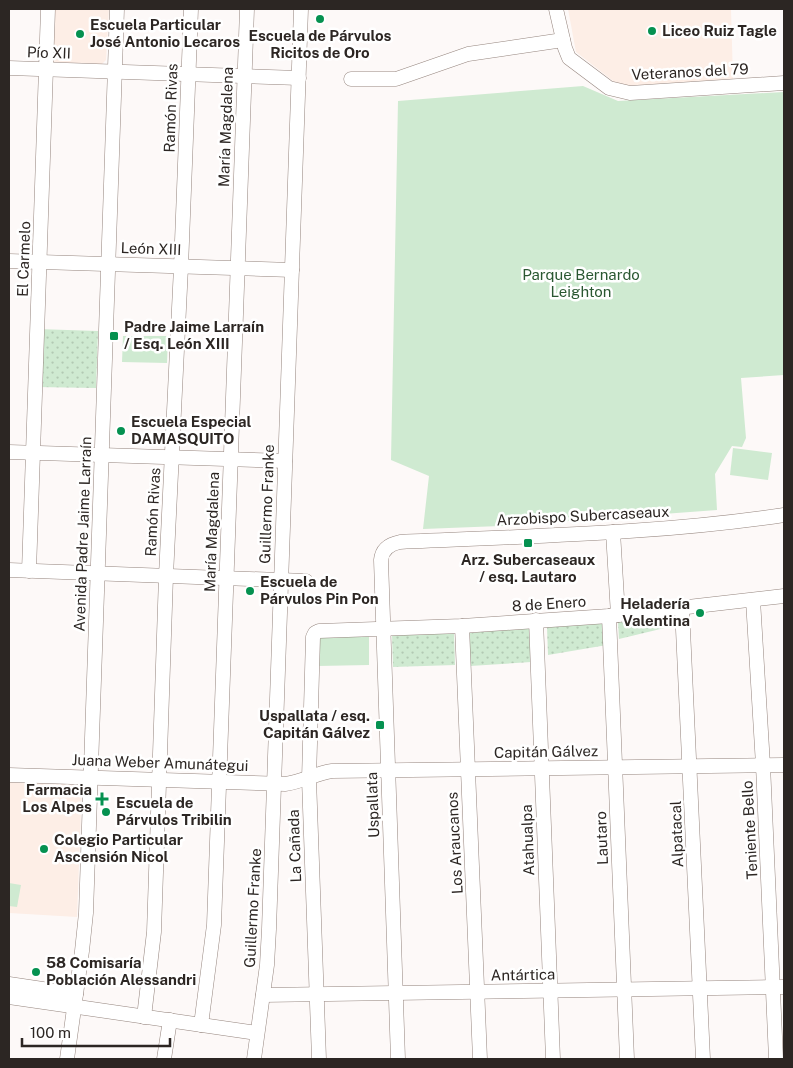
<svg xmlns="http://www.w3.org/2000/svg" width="793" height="1068" font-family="'Public Sans',sans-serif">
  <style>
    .built { fill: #fdeee6 }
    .grass { fill: url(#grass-dots) }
    .park { fill: #cfead1 }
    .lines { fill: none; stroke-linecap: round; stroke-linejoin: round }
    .minor-casing { stroke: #95857e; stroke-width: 15 }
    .minor { stroke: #fff; stroke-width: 14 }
    .poi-dot { fill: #059150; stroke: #fff; stroke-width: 2 }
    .labels { text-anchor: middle; stroke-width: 5; stroke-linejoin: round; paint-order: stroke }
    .poi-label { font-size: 15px; font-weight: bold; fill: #2c2623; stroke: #fff; text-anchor: start }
    .street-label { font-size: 15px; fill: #2c2623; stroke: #fff }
    .park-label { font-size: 15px; fill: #2a5731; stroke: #fff }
  </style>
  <defs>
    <pattern id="grass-dots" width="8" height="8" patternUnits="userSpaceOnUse" patternTransform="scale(1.25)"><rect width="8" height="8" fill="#cfead1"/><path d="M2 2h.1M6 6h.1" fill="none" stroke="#b2c9b3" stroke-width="1.8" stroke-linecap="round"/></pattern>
  </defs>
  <rect width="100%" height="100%" fill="#fdf9f8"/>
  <g class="built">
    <path d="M 54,9 L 109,9 L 106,60 L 102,64 L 51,62 Z"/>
    <path d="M 568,9 L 731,9 L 733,79 L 627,86 L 617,84 L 576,52 Z"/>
    <path d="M 9,782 L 82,785 L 77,917 L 9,913 Z"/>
  </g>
  <g class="grass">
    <path d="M 37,329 L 98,331 L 96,388 L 36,387 Z"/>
    <path d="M 676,615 L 677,625 L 619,639 L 618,622 Z"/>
    <path d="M 605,622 L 607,645 L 548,655 L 547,627 Z"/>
    <path d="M 529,628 L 531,662 L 470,666 L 467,633 Z"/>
    <path d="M 454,632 L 455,665 L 393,667 L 392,634 Z"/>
  </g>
  <g class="park">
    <path d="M 583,86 L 618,101 L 784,92 L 784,375 L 741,378 L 746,438 L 742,447 L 732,446 L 715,474 L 717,510 L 500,526 L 423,529 L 429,476 L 391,460 L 398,101 Z"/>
    <path d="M 123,336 L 168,336 L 167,363 L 122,362 Z"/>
    <path d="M 733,448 L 772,453 L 768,480 L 730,475 Z"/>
    <path d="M 318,635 L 369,635 L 369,665 L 318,666 Z"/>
    <path d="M 9,883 L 21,885 L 17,907 L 9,906 Z"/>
  </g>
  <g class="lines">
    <defs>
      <g id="minor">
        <path d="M 556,9 L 565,48 L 569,58 L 609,88 L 630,93 L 784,83"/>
        <path d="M 9,68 L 299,78"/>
        <path d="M 351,79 L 396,79 L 468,54 L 563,40"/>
        <path d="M 9,261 L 292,270"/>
        <path d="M 9,452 L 285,461"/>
        <path d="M 613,532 L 618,615"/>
        <path d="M 9,570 L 306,581"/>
        <path d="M 29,571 L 48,9"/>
        <path d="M 753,600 L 763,765 L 776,1059"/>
        <path d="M 682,608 L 703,1059"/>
        <path d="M 609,616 L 627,1059"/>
        <path d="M 536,620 L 553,1059"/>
        <path d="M 462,626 L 480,1059"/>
        <path d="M 9,775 L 285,784 C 302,782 316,773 332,771 L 784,765"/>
        <path d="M 9,984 L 76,994"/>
        <path d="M 263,995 L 784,987"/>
        <path d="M 9,997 L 257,1033"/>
        <path d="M 144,1017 L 154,932 L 166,576 L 181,267 L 191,9"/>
        <path d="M 201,1025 L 214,925 L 247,9"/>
        <path d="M 67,1059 L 82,951 L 86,913 L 117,9"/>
        <path d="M 164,1059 L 170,1020"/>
        <path d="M 254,1059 L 267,965 L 269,929 L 301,9"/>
        <path d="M 319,1059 L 309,779 L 313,637 L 315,633 L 319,631 L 462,626 L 609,616 L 784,596"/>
        <path d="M 398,1059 L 381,560 C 382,549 390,544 400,542 C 528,536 657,534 784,515"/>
      </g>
    </defs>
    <use href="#minor" class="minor-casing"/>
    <use href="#minor" class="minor"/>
  </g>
  <g class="poi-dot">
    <circle cx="320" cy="19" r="5"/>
    <circle cx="652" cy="31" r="5"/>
    <circle cx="80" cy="34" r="5"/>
    <rect x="109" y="331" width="10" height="10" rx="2.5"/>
    <circle cx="121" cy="431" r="5"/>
    <rect x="523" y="538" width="10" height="10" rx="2.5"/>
    <circle cx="250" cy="591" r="5"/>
    <circle cx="700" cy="613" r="5"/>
    <rect x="375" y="720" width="10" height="10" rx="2.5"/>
    <path d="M99.5 791.5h5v5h5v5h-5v5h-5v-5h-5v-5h5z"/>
    <circle cx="106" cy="812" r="5"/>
    <circle cx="44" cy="849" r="5"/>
    <circle cx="36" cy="972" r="5"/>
  </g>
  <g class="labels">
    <g class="poi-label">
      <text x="90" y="30">Escuela Particular<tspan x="90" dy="17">José Antonio Lecaros</tspan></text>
      <text x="662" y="36">Liceo Ruiz Tagle</text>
      <text x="320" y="41" text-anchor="middle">Escuela de Párvulos<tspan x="320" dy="17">Ricitos de Oro</tspan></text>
      <text x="124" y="332">Padre Jaime Larraín<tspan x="124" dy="17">/ Esq. León XIII</tspan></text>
      <text x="131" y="427">Escuela Especial<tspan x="131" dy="17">DAMASQUITO</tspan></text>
      <text x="528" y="565" text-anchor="middle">Arz. Subercaseaux<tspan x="528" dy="17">/ esq. Lautaro</tspan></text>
      <text x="260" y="587">Escuela de<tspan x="260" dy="17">Párvulos Pin Pon</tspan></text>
      <text x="690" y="609" text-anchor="end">Heladería<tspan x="690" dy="17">Valentina</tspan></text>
      <text x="370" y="721" text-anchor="end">Uspallata / esq.<tspan x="370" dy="17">Capitán Gálvez</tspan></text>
      <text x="92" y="795" text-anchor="end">Farmacia<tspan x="92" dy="17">Los Alpes</tspan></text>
      <text x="116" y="808">Escuela de<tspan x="116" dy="17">Párvulos Tribilin</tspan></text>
      <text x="54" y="845">Colegio Particular<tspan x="54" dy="17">Ascensión Nicol</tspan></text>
      <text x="46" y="968">58 Comisaría<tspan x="46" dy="17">Población Alessandri</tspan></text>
    </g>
    <g class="street-label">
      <text transform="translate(49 53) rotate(2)" y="5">Pío XII</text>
      <text transform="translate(690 72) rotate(-3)" y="5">Veteranos del 79</text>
      <text transform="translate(171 108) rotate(-88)" y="5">Ramón Rivas</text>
      <text transform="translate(226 127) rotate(-88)" y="5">María Magdalena</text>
      <text transform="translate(151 249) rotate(2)" y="5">León XIII</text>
      <text transform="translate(24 259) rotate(-88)" y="5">El Carmelo</text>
      <text transform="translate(267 504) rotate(-88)" y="5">Guillermo Franke</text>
      <text transform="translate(153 512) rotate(-87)" y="5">Ramón Rivas</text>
      <text transform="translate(583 516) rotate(-3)" y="5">Arzobispo Subercaseaux</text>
      <text transform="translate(212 532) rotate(-88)" y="5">María Magdalena</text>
      <text transform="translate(83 534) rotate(-88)" y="5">Avenida Padre Jaime Larraín</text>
      <text transform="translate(549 604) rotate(-4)" y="5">8 de Enero</text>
      <text transform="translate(546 752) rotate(-1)" y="5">Capitán Gálvez</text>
      <text transform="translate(160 763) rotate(2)" y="5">Juana Weber Amunátegui</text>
      <text transform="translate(373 805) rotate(-92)" y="5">Uspallata</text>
      <text transform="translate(750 830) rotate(-93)" y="5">Teniente Bello</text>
      <text transform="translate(677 834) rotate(-92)" y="5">Alpatacal</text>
      <text transform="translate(602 838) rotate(-92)" y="5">Lautaro</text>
      <text transform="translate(528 840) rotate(-92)" y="5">Atahualpa</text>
      <text transform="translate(455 843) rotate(-93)" y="5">Los Araucanos</text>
      <text transform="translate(295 846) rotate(-92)" y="5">La Cañada</text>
      <text transform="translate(253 908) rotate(-87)" y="5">Guillermo Franke</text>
      <text transform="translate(523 975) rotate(-1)" y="5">Antártica</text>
    </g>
    <g class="park-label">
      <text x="581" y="280">Parque Bernardo<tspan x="581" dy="17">Leighton</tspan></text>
    </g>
  </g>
  <rect width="793" height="1068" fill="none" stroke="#2c2623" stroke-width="20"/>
  <path d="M22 1038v8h148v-8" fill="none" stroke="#2c2623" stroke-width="2.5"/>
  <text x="30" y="1038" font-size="15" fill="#2c2623" stroke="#ffffff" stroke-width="4" paint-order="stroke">100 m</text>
</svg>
